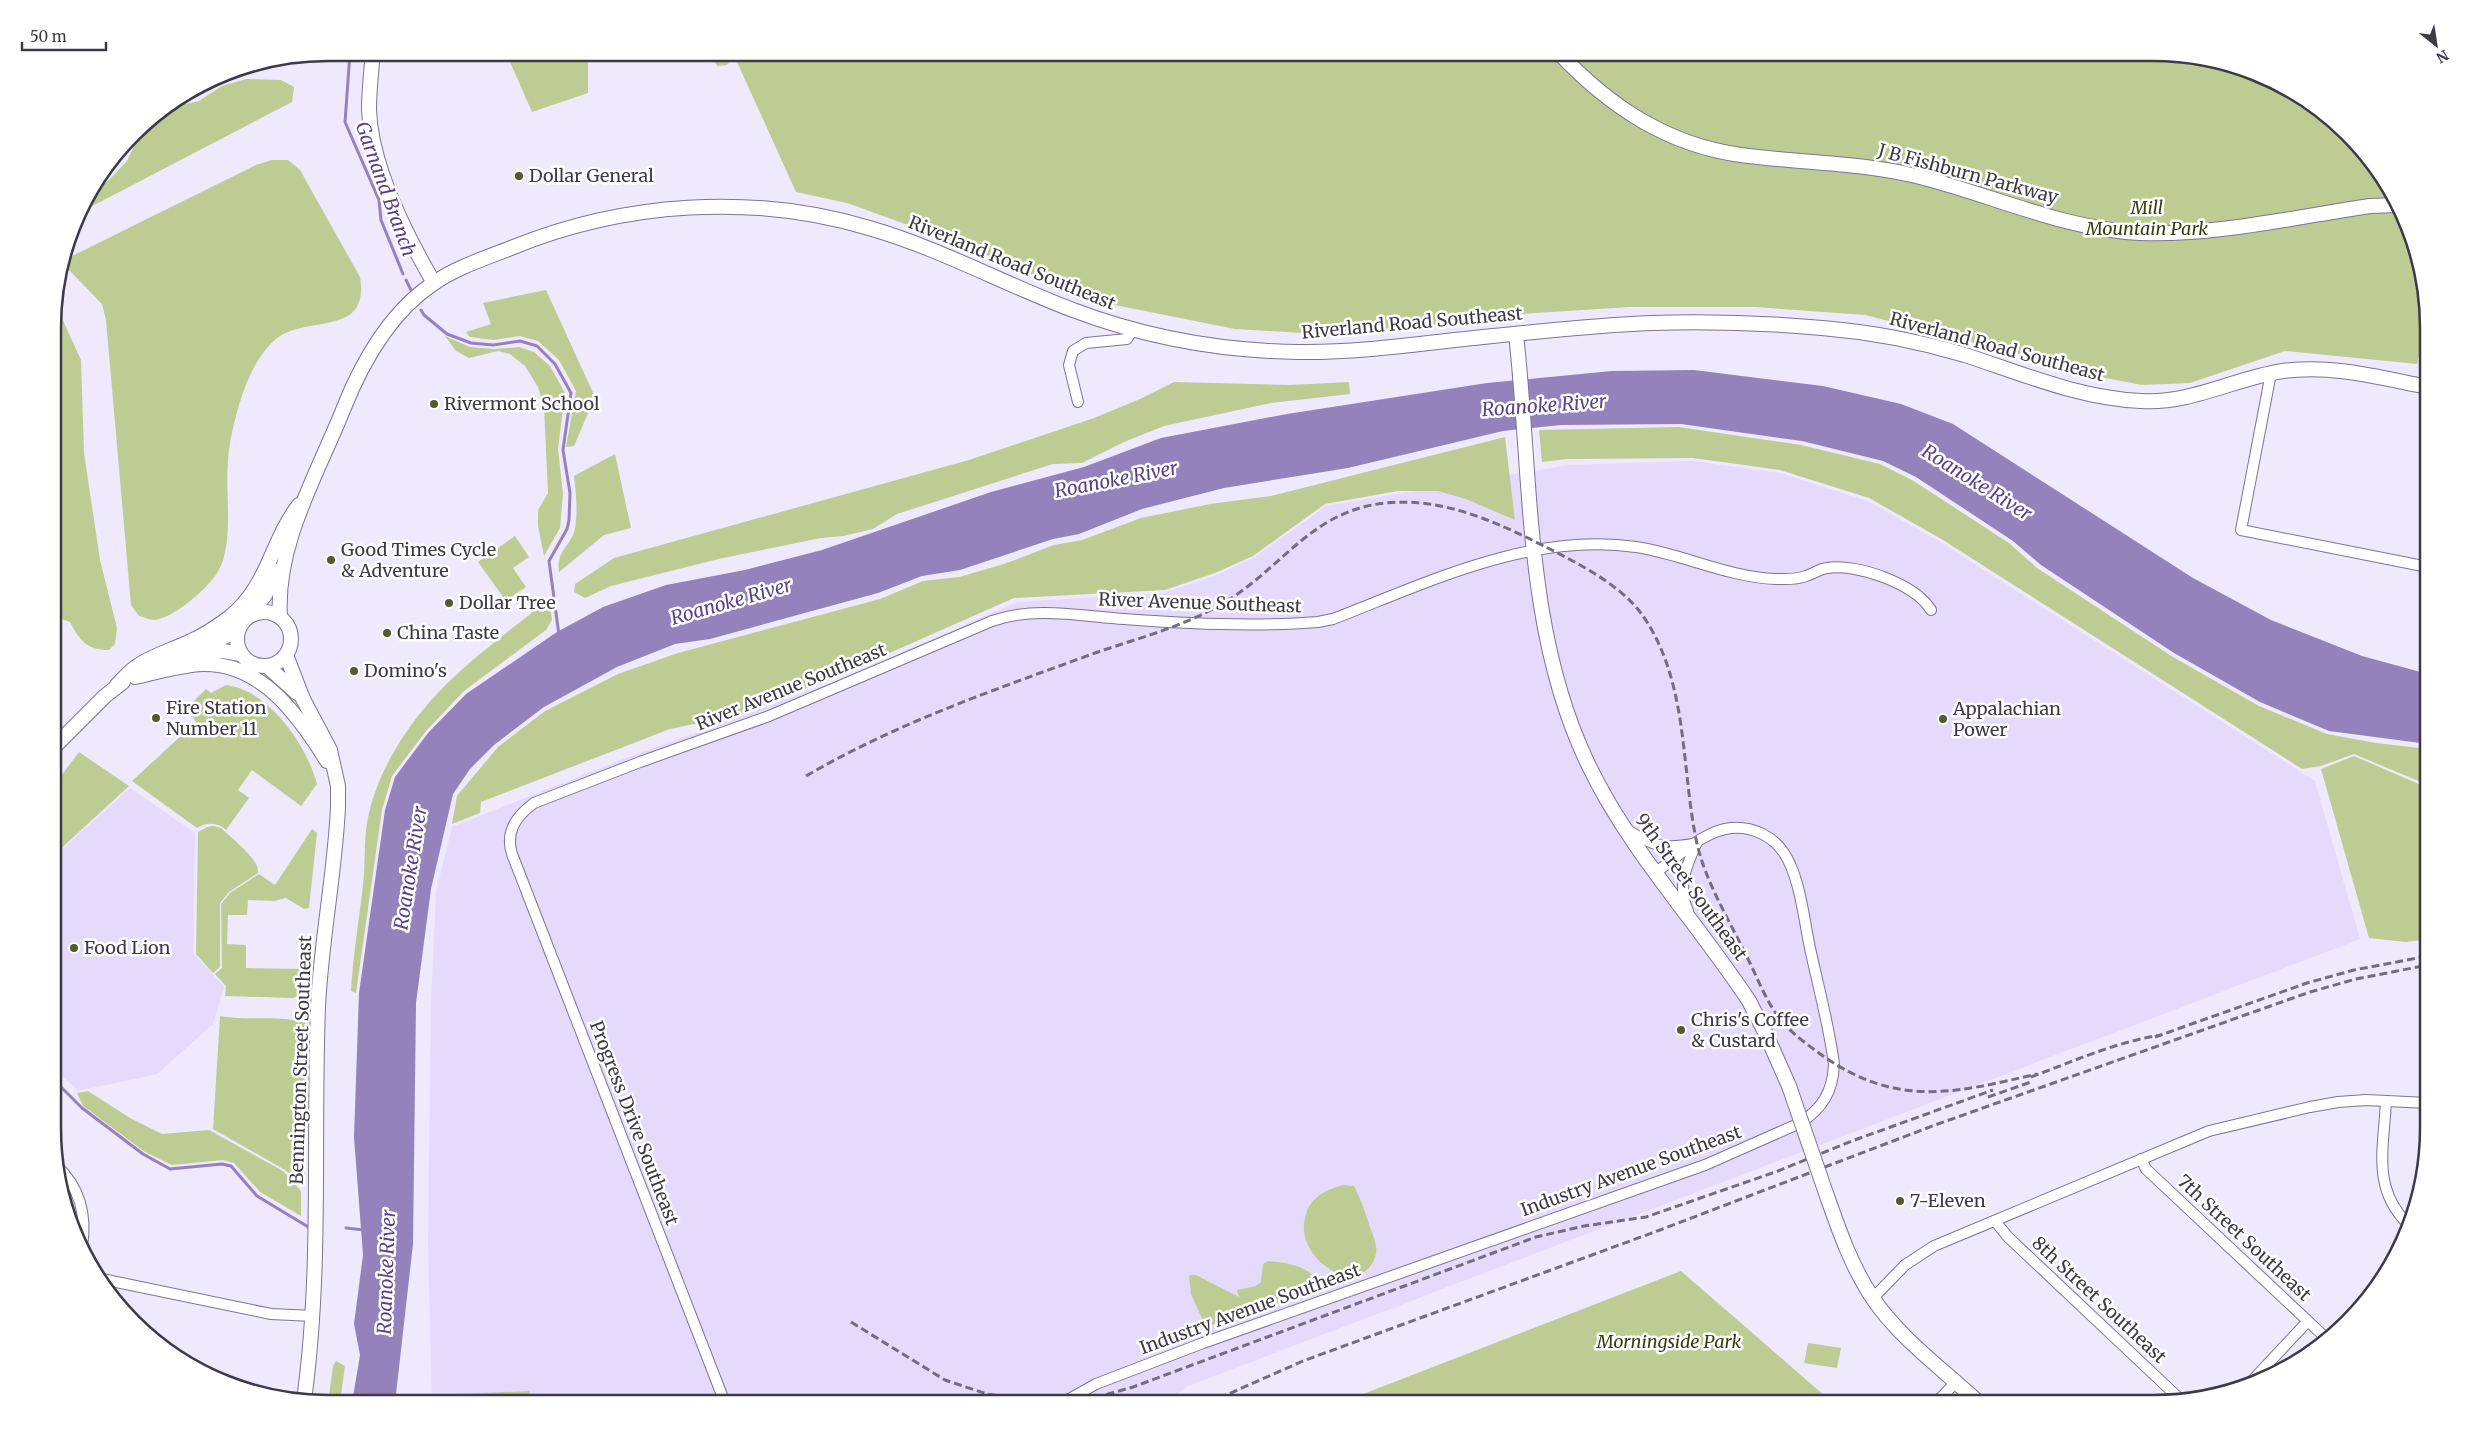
<svg xmlns="http://www.w3.org/2000/svg" width="2481" height="1456" font-family="Merriweather,serif">
  <style>
    .built { fill: #e4dbfc }
    .green { fill: #becc94 }
    .water { fill: #9482bd }
    .lines { fill: none; stroke-linecap: round; stroke-linejoin: round }
    .stream { stroke: #9482bd; stroke-width: 3 }
    .street-casing { stroke: #7d7492; stroke-width: 12 }
    .secondary-casing { stroke: #7d7492; stroke-width: 16 }
    .street { stroke: #fff; stroke-width: 10 }
    .secondary { stroke: #fff; stroke-width: 14 }
    .rail { stroke: #736e7d; stroke-width: 3; stroke-dasharray: 8 4; stroke-linecap: butt }
    .secondary-bridge-casing { stroke: #7d7492; stroke-width: 16; stroke-linecap: butt }
    .secondary-bridge { stroke: #fff; stroke-width: 14 }
    .poi-dot { fill: #515b2b; stroke: #fff; stroke-width: 2 }
    .labels { text-anchor: middle; stroke-width: 5; stroke-linejoin: round; paint-order: stroke }
    .street-label { font-size: 18px; fill: #3d3946; stroke: #fff }
    .poi-label { font-size: 18px; fill: #3d3946; stroke: #fff; text-anchor: start }
    .park-label { font-size: 18px; font-style: italic; fill: #363f0e; stroke: #fff }
    .water-label { font-size: 19px; font-style: italic; fill: #5a3f88; stroke: #fff }
    .rim { fill: none; stroke: #3d3946; stroke-width: 2.5 }
  </style>
  <rect width="100%" height="100%" fill="#eee9fd"/>
  <g class="built">
    <path d="M 1693,461 L 1780,473 L 1868,501 L 1940,542 L 2315,781 L 2360,939 L 1188,1386 L 1165,1403 L 432,1403 L 428,1242 L 431,1004 L 436,891 L 452,827 L 618,761 L 844,678 L 1017,602 L 1164,593 L 1217,575 L 1255,557 L 1326,506 L 1568,465 Z"/>
    <path d="M 130,788 L 195,833 L 193,953 L 224,987 L 213,1024 L 157,1074 L 78,1091 L 55,1069 L 55,856 Z"/>
  </g>
  <g class="green">
    <path d="M 506,53 L 588,53 L 588,93 L 532,112 Z"/>
    <path d="M 705,53 L 732,53 L 732,59 L 727,65 L 718,66 Z"/>
    <path d="M 733,53 L 2153,53 L 2225,62 L 2291,90 L 2348,133 L 2382,175 L 2414,240 L 2428,310 L 2428,347 L 2420,351 L 2417,364 L 2285,351 L 2190,383 L 2142,385 L 2090,375 L 2015,353 L 1865,315 L 1755,307 L 1630,307 L 1522,314 L 1426,326 L 1319,334 L 1235,329 L 1105,303 L 1049,282 L 966,246 L 847,203 L 796,192 Z"/>
    <path d="M 246,79 L 281,80 L 294,87 L 292,102 L 79,213 L 81,206 L 92,191 L 108,181 L 127,161 L 146,121 L 171,107 L 199,101 L 222,86 Z"/>
    <path d="M 272,160 L 288,160 L 300,170 L 360,277 C 370,338 307,314 276,339 C 257,355 246,382 239,405 C 234,422 229,443 228,461 C 225,492 233,532 222,563 C 216,580 199,594 185,605 C 177,611 164,619 154,620 C 150,620 144,617 139,616 L 131,605 L 106,320 L 102,304 L 66,267 L 70,257 L 256,165 Z"/>
    <path d="M 546,290 L 595,397 L 574,446 L 566,447 L 576,391 L 559,360 L 538,341 L 520,336 L 493,340 L 470,337 L 466,332 L 491,324 L 483,303 Z"/>
    <path d="M 55,303 L 81,360 L 84,453 L 100,560 L 117,628 L 115,644 L 109,650 C 87,650 80,641 70,622 L 55,617 Z"/>
    <path d="M 445,336 L 470,347 L 494,349 L 519,347 L 534,352 L 550,366 L 565,393 L 558,449 L 563,494 L 560,528 L 544,556 L 538,526 L 538,510 L 548,493 L 544,407 L 538,387 L 525,366 L 510,354 L 498,351 L 469,358 L 456,351 Z"/>
    <path d="M 1174,382 L 1289,385 L 1349,382 L 1350,394 L 1271,403 L 1164,426 L 1124,442 L 1082,463 L 1053,464 L 897,514 L 873,529 L 843,536 L 821,538 L 723,558 L 611,586 L 585,598 L 574,592 L 575,584 L 614,558 L 969,460 L 1094,418 L 1140,399 Z"/>
    <path d="M 1679,427 L 1801,445 L 1880,464 L 1912,480 L 2009,543 L 2037,568 L 2173,657 L 2259,706 L 2327,734 L 2376,743 L 2428,749 L 2428,785 L 2354,754 L 2321,766 L 2302,769 L 1943,540 L 1869,498 L 1780,470 L 1693,458 L 1567,459 L 1542,462 L 1539,430 Z"/>
    <path d="M 1505,437 L 1515,520 L 1466,499 L 1438,491 L 1398,491 L 1325,504 L 1253,556 L 1215,573 L 1165,590 L 1014,598 L 842,674 L 742,714 L 670,729 L 481,802 L 480,813 L 452,824 L 457,796 L 498,747 L 545,711 L 618,674 L 678,653 L 880,599 L 923,581 L 959,577 L 1004,564 L 1054,545 L 1082,540 L 1141,518 L 1210,504 L 1271,496 Z"/>
    <path d="M 615,454 L 631,528 L 604,535 L 559,572 C 556,549 572,546 575,528 C 578,512 576,492 574,476 Z"/>
    <path d="M 515,536 L 529,557 L 513,568 L 526,587 L 506,601 L 478,562 Z"/>
    <path d="M 543,604 L 550,606 L 552,620 L 546,630 L 464,691 L 426,731 L 392,776 L 382,810 L 356,993 L 351,991 C 353,955 359,921 363,885 C 366,861 363,837 369,813 C 379,770 406,727 436,695 C 467,661 507,633 543,604 Z"/>
    <path d="M 226,685 C 269,690 307,746 317,784 L 301,806 L 252,770 L 238,790 L 249,798 L 226,830 C 218,822 207,822 197,828 L 132,781 L 196,722 L 187,708 L 206,689 L 211,693 Z"/>
    <path d="M 79,752 L 129,786 L 55,854 L 55,784 Z"/>
    <path d="M 2354,756 L 2428,788 L 2428,939 L 2406,942 L 2369,938 L 2321,769 Z"/>
    <path d="M 214,826 L 221,828 C 231,838 260,859 258,873 L 229,892 L 220,903 L 220,967 L 213,973 L 196,954 L 198,832 L 207,827 Z"/>
    <path d="M 312,829 L 317,833 L 309,908 L 304,909 L 286,898 L 274,901 L 248,900 L 247,915 L 228,915 L 227,944 L 246,945 L 246,968 L 307,969 L 307,992 L 293,998 L 225,996 L 226,986 L 215,974 L 222,968 L 221,904 L 230,893 L 259,874 L 275,885 Z"/>
    <path d="M 220,1016 C 247,1021 281,1015 306,1023 L 304,1179 L 299,1183 L 285,1170 L 213,1129 Z"/>
    <path d="M 88,1091 L 130,1118 L 162,1134 L 209,1130 L 283,1171 L 301,1191 L 301,1216 L 260,1192 L 234,1163 L 223,1160 L 172,1165 L 145,1152 L 83,1106 L 77,1093 Z"/>
    <path d="M 1343,1185 L 1354,1186 C 1360,1197 1364,1209 1368,1221 C 1371,1231 1378,1244 1376,1254 C 1363,1303 1294,1260 1305,1218 C 1309,1198 1325,1190 1343,1185 Z"/>
    <path d="M 1268,1261 C 1284,1262 1306,1265 1316,1279 L 1316,1287 L 1305,1293 L 1214,1324 L 1207,1326 L 1204,1323 L 1191,1294 L 1189,1275 L 1196,1275 L 1239,1297 L 1237,1290 L 1256,1286 L 1261,1282 L 1263,1264 Z"/>
    <path d="M 1681,1271 L 1833,1403 L 1340,1403 Z"/>
    <path d="M 1808,1343 L 1841,1348 L 1837,1368 L 1804,1363 Z"/>
    <path d="M 336,1361 L 345,1366 L 340,1403 L 328,1403 L 333,1366 Z"/>
    <path d="M 529,1391 L 534,1403 L 455,1403 L 459,1394 Z"/>
  </g>
  <path class="water" d="M 1694,370 L 1823,386 L 1901,404 L 1953,424 L 2193,578 L 2271,620 L 2362,656 L 2428,674 L 2428,744 L 2329,731 L 2260,702 L 2174,653 L 2041,565 L 2013,541 L 1916,477 L 1883,461 L 1802,441 L 1681,424 L 1561,425 L 1503,431 L 1348,468 L 1224,488 L 1142,509 L 1079,534 L 1053,539 L 960,570 L 922,576 L 878,593 L 779,620 L 710,639 L 675,644 L 617,667 L 544,707 L 494,745 L 470,769 L 453,794 L 431,889 L 416,1003 L 413,1244 L 395,1403 L 352,1403 L 360,1355 L 354,1324 L 363,1255 L 354,1137 L 359,993 L 385,810 L 395,777 L 428,733 L 466,694 L 557,632 L 603,607 L 666,585 L 745,570 L 822,550 L 991,492 L 1084,467 L 1161,438 L 1287,414 L 1487,383 L 1612,371 Z"/>
  <g class="lines">
    <g class="stream">
      <path d="M 350,53 L 345,122 L 379,200 L 381,220 L 403,274"/>
      <path d="M 406,280 L 411,290"/>
      <path d="M 421,310 L 424,315 L 447,334 L 471,343 L 493,345 L 520,341 L 537,346 L 555,364 L 571,393 L 563,450 L 570,493 L 569,520 L 567,529 L 549,561 L 559,635"/>
      <path d="M 55,1081 L 82,1108 L 143,1154 L 170,1169 L 222,1164 L 231,1166 L 257,1196 L 310,1228"/>
      <path d="M 346,1228 L 364,1230"/>
    </g>
    <defs>
      <g id="street">
        <path d="M 2271,373 L 2241,530 L 2428,567"/>
        <path d="M 1078,402 L 1069,365 L 1073,351 L 1086,343 L 1127,339 L 1133,329"/>
        <path d="M 1629,831 C 1653,846 1665,849 1693,844"/>
        <path d="M 1688,911 C 1677,887 1686,867 1696,844"/>
        <path d="M 2386,1101 C 2384,1147 2371,1189 2409,1225"/>
        <path d="M 2141,1159 L 2146,1169 L 2327,1339"/>
        <path d="M 55,1164 C 80,1187 87,1214 82,1247"/>
        <path d="M 1995,1221 L 2008,1237 L 2182,1401"/>
        <path d="M 97,1278 L 271,1314 L 313,1316"/>
        <path d="M 1873,1298 L 1905,1265 L 1934,1246 L 2209,1131 L 2310,1107 L 2338,1102 L 2366,1100 L 2428,1103"/>
        <path d="M 2249,1384 L 2308,1321"/>
        <path d="M 725,1403 L 512,854 C 505,832 516,816 534,803 L 640,762 L 769,716 L 992,621 C 1034,606 1081,616 1124,619 C 1188,624 1254,627 1318,622 L 1333,619 C 1429,582 1530,532 1636,547 C 1683,554 1727,577 1776,579 C 1786,579 1796,580 1806,576 C 1813,574 1819,569 1827,568 C 1857,563 1915,584 1931,610"/>
        <path d="M 1062,1403 L 1096,1384 L 1203,1343 L 1705,1165 L 1800,1123 C 1823,1108 1833,1091 1834,1064 C 1829,1025 1818,986 1810,948 C 1804,920 1800,877 1784,853 C 1773,836 1752,826 1731,828 C 1703,831 1679,856 1656,872"/>
        <path d="M 1936,1403 L 1956,1382"/>
      </g>
      <g id="secondary">
        <path d="M 373,53 C 371,72 369,91 369,110 C 371,167 406,235 434,283"/>
        <path d="M 1559,53 C 1609,106 1667,145 1741,155 C 1800,163 1858,162 1916,176 C 1990,194 2062,229 2140,233 C 2213,236 2296,217 2370,206 L 2397,205"/>
        <path d="M 1516,334 C 1532,477 1524,631 1588,764 C 1629,850 1697,922 1749,1001 L 1765,1032 L 1789,1086"/>
        <circle cx="264" cy="639" r="27"/>
        <path d="M 249,616 L 265,595 L 277,571"/>
        <path d="M 280,617 C 275,545 317,475 343,410 C 362,362 390,312 434,283 C 457,267 486,258 511,248 C 623,202 753,193 869,228 C 939,248 1004,284 1073,310 C 1144,337 1223,351 1299,352 C 1364,353 1429,342 1493,336 C 1546,331 1598,325 1651,323 C 1708,321 1766,323 1822,328 C 1871,332 1918,341 1965,355 C 2023,374 2079,398 2141,401 C 2192,404 2235,378 2283,371 C 2332,364 2381,378 2428,387"/>
        <path d="M 196,654 L 223,651 L 241,654"/>
        <path d="M 286,655 L 303,699 L 330,750 L 338,786 L 338,807 C 335,874 321,940 318,1007 C 313,1138 322,1270 304,1400"/>
        <path d="M 158,666 L 226,636 L 243,621"/>
        <path d="M 267,666 L 297,693"/>
        <path d="M 135,677 C 157,672 180,665 203,664 C 262,663 299,716 327,761"/>
        <path d="M 117,685 C 123,679 129,672 136,667 C 152,655 173,650 191,641 C 205,635 218,626 230,617 C 269,585 271,541 299,505"/>
        <path d="M 55,746 L 105,696 L 123,682"/>
        <path d="M 1828,1199 C 1840,1233 1852,1267 1872,1297 C 1899,1338 1944,1370 1979,1403"/>
      </g>
    </defs>
    <use href="#street" class="street-casing"/>
    <use href="#secondary" class="secondary-casing"/>
    <use href="#street" class="street"/>
    <use href="#secondary" class="secondary"/>
    <g class="rail">
      <path d="M 806,776 C 899,722 994,690 1095,653 C 1141,637 1191,625 1233,597 C 1286,562 1314,511 1385,503 C 1437,498 1482,516 1528,538 C 1565,557 1619,581 1643,616 C 1688,681 1681,765 1696,839 C 1704,879 1727,916 1745,953 C 1756,974 1765,1000 1780,1019 C 1792,1034 1808,1045 1823,1056 C 1898,1108 1955,1093 2037,1074"/>
      <path d="M 2155,1037 L 2307,983 L 2354,970 L 2428,956"/>
      <path d="M 2031,1077 C 2074,1061 2116,1042 2161,1035"/>
      <path d="M 1988,1097 L 2031,1082"/>
      <path d="M 851,1322 L 945,1380 L 987,1394 L 1035,1402 L 1063,1403 L 1080,1402 L 1133,1387 L 1536,1237 L 1584,1226 L 1646,1217 L 1778,1171 L 1852,1141 L 1993,1090"/>
      <path d="M 1208,1403 L 1303,1361 L 1660,1230 L 1935,1125 L 2310,992 L 2356,979 L 2428,965"/>
    </g>
    <defs>
      <path id="secondary-bridge" d="M 1789,1086 L 1828,1199"/>
    </defs>
    <use href="#secondary-bridge" class="secondary-bridge-casing"/>
    <use href="#secondary-bridge" class="secondary-bridge"/>
  </g>
  <g class="poi-dot">
    <circle cx="519" cy="176" r="5"/>
    <circle cx="434" cy="404" r="5"/>
    <circle cx="331" cy="560" r="5"/>
    <circle cx="449" cy="603" r="5"/>
    <circle cx="387" cy="633" r="5"/>
    <circle cx="354" cy="671" r="5"/>
    <circle cx="156" cy="718" r="5"/>
    <circle cx="1943" cy="719" r="5"/>
    <circle cx="74" cy="948" r="5"/>
    <circle cx="1681" cy="1030" r="5"/>
    <circle cx="1900" cy="1201" r="5"/>
  </g>
  <g class="labels">
    <g class="street-label">
      <text transform="translate(1968 174) rotate(15)" y="6">J B Fishburn Parkway</text>
      <text transform="translate(1012 263) rotate(22)" y="6">Riverland Road Southeast</text>
      <text transform="translate(1412 323) rotate(-5)" y="6">Riverland Road Southeast</text>
      <text transform="translate(1997 347) rotate(15)" y="6">Riverland Road Southeast</text>
      <text transform="translate(1200 603) rotate(2)" y="6">River Avenue Southeast</text>
      <text transform="translate(791 687) rotate(-22)" y="6">River Avenue Southeast</text>
      <text transform="translate(1691 887) rotate(54)" y="6">9th Street Southeast</text>
      <text transform="translate(301 1060) rotate(-88)" y="6">Bennington Street Southeast</text>
      <text transform="translate(634 1123) rotate(69)" y="6">Progress Drive Southeast</text>
      <text transform="translate(1631 1171) rotate(-20)" y="6">Industry Avenue Southeast</text>
      <text transform="translate(2244 1238) rotate(43)" y="6">7th Street Southeast</text>
      <text transform="translate(2099 1300) rotate(43)" y="6">8th Street Southeast</text>
      <text transform="translate(1250 1309) rotate(-20)" y="6">Industry Avenue Southeast</text>
    </g>
    <g class="poi-label">
      <text x="529" y="182">Dollar General</text>
      <text x="444" y="410">Rivermont School</text>
      <text x="341" y="556">Good Times Cycle<tspan x="341" dy="21">&amp; Adventure</tspan></text>
      <text x="459" y="609">Dollar Tree</text>
      <text x="397" y="639">China Taste</text>
      <text x="364" y="677">Domino's</text>
      <text x="166" y="714">Fire Station<tspan x="166" dy="21">Number 11</tspan></text>
      <text x="1953" y="715">Appalachian<tspan x="1953" dy="21">Power</tspan></text>
      <text x="84" y="954">Food Lion</text>
      <text x="1691" y="1026">Chris's Coffee<tspan x="1691" dy="21">&amp; Custard</tspan></text>
      <text x="1910" y="1207">7-Eleven</text>
    </g>
    <g class="park-label">
      <text x="2147" y="214">Mill<tspan x="2147" dy="21">Mountain Park</tspan></text>
      <text x="1669" y="1348">Morningside Park</text>
    </g>
    <g class="water-label">
      <text transform="translate(386 189) rotate(70)" y="7">Garnand Branch</text>
      <text transform="translate(1544 405) rotate(-4)" y="7">Roanoke River</text>
      <text transform="translate(1116 479) rotate(-11)" y="7">Roanoke River</text>
      <text transform="translate(1977 482) rotate(32)" y="7">Roanoke River</text>
      <text transform="translate(731 601) rotate(-16)" y="7">Roanoke River</text>
      <text transform="translate(410 868) rotate(-81)" y="7">Roanoke River</text>
      <text transform="translate(386 1272) rotate(-88)" y="7">Roanoke River</text>
    </g>
  </g>
  <path d="M0 0H2481V1456H0ZM328 61H2153A267 267 0 0 1 2420 328V1128A267 267 0 0 1 2153 1395H328A267 267 0 0 1 61 1128V328A267 267 0 0 1 328 61Z" fill="#fff" fill-rule="evenodd"/>
  <path class="rim" d="M328 61H2153A267 267 0 0 1 2420 328V1128A267 267 0 0 1 2153 1395H328A267 267 0 0 1 61 1128V328A267 267 0 0 1 328 61Z"/>
  <g transform="translate(2436 45) rotate(150)" stroke="#ffffff" stroke-width="4" paint-order="stroke">
  <path d="M0-4L9 19L0 12L-9 19Z" fill="#3d3946"/>
  <text y="-8" font-size="14" font-weight="bold" text-anchor="middle" fill="#3d3946">N</text>
  </g>
  <path d="M22 42v8h84v-8" fill="none" stroke="#3d3946" stroke-width="2.5"/>
  <text x="30" y="42" font-size="15" fill="#3d3946" stroke="#ffffff" stroke-width="4" paint-order="stroke">50 m</text>
</svg>
